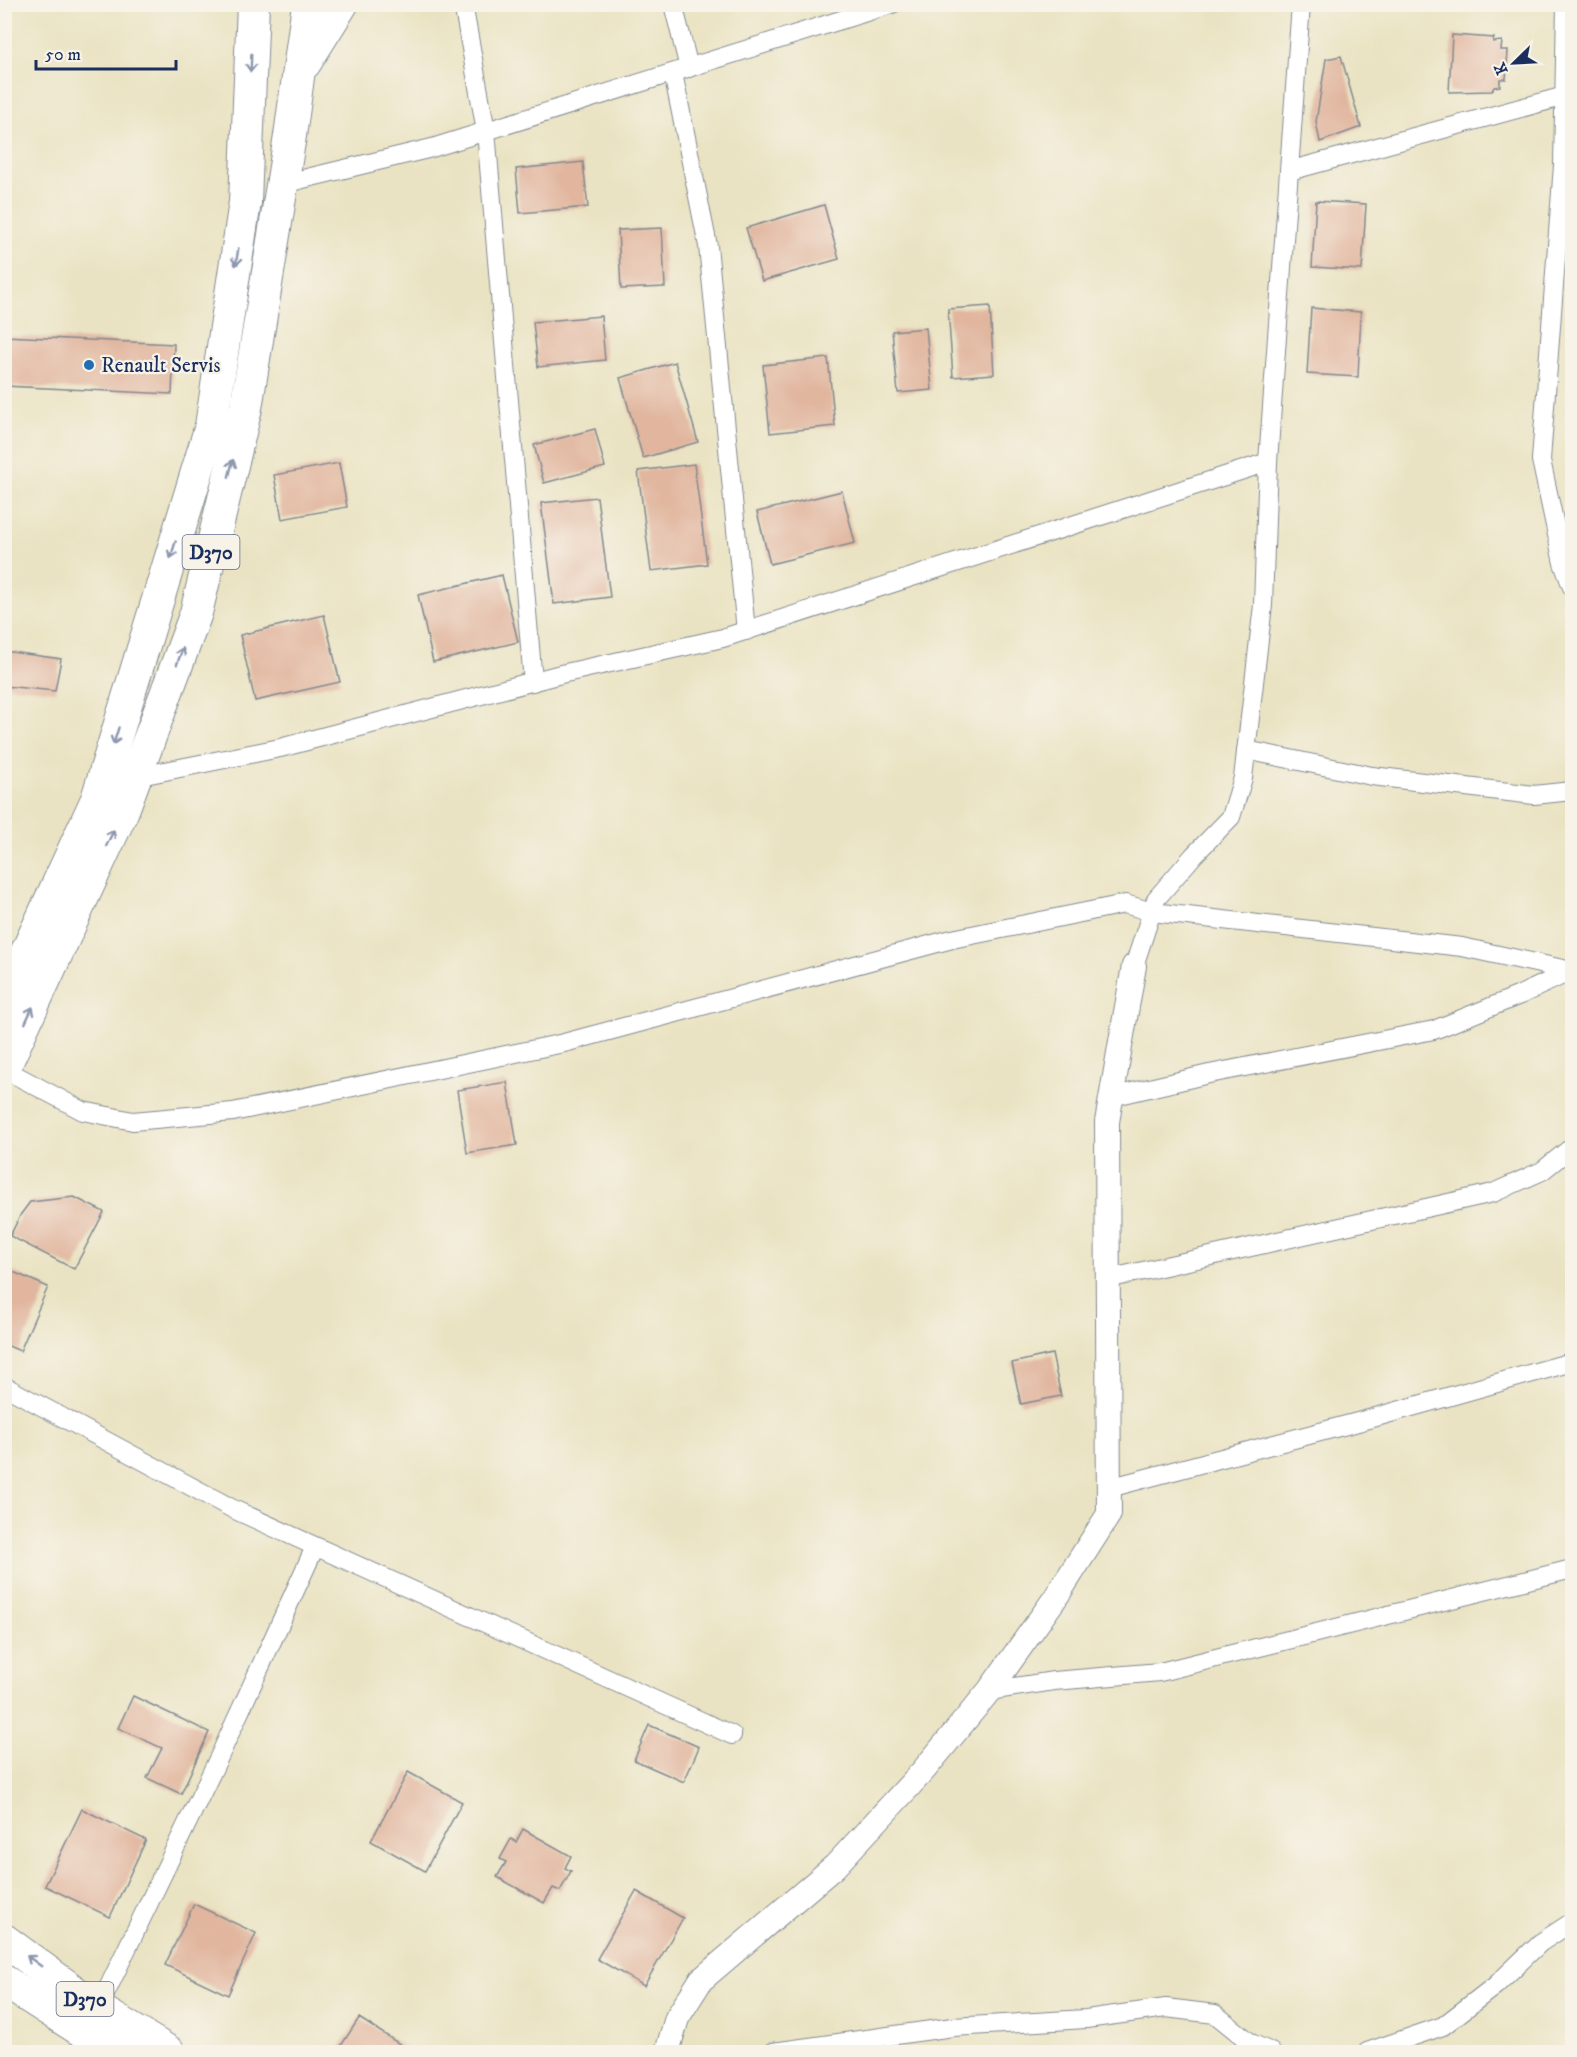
<svg xmlns="http://www.w3.org/2000/svg" width="1577" height="2057" font-family="'IM FELL DW Pica',serif">
  <style>
    .building { fill: #e1b59e }
    .lines { fill: none; stroke-linecap: round; stroke-linejoin: round }
    .street-casing { stroke: #828990; stroke-width: 20 }
    .secondary-casing { stroke: #828990; stroke-width: 26 }
    .highway-casing { stroke: #828990; stroke-width: 34 }
    .street { stroke: #fff; stroke-width: 18 }
    .secondary { stroke: #fff; stroke-width: 24 }
    .highway { stroke: #fff; stroke-width: 32 }
    .oneway { stroke: #8d97ae }
    .poi-dot { fill: #1f6fb2; stroke: #f7f3e8; stroke-width: 2 }
    .labels { text-anchor: middle; stroke-width: 4.5; stroke-linejoin: round; paint-order: stroke }
    .shield { fill: #f7f3e8; stroke: #5d6a87; stroke-width: 1.5 }
    .shield-label { font-size: 20px; font-weight: bold; fill: #1b2f5e }
    .poi-label { font-size: 21px; fill: #1b2f5e; stroke: #f7f3e8; text-anchor: start }
  </style>
  <rect width="100%" height="100%" fill="#f7f3e8"/>
  <filter id="ink" filterUnits="userSpaceOnUse"><feTurbulence type="fractalNoise" baseFrequency=".0167" numOctaves="2"/><feDisplacementMap in="SourceGraphic" scale="12" xChannelSelector="R" yChannelSelector="G"/><feConvolveMatrix kernelMatrix="1 2 1 2 8 2 1 2 1" color-interpolation-filters="sRGB"/></filter>
  <filter id="wash" filterUnits="userSpaceOnUse"><feTurbulence type="fractalNoise" baseFrequency=".008" numOctaves="4" result="noise"/><feDisplacementMap in="SourceGraphic" scale="24" xChannelSelector="R" yChannelSelector="G"/><feGaussianBlur stdDeviation="1.35" result="paint"/><feColorMatrix in="noise" values="0 0 0 0 0 0 0 0 0 0 0 0 0 0 0 0 0 1.4 0 .05"/><feComposite in="paint" operator="in"/></filter>
  <g filter="url(#wash)">
    <rect width="100%" height="100%" fill="#eae3c3"/>
    <g id="blocks">
      <g class="building">
        <path d="M 1452,35 L 1494,38 L 1493,42 L 1502,41 L 1501,50 L 1508,50 L 1506,79 L 1500,79 L 1500,86 L 1494,87 L 1492,91 L 1449,92 Z"/>
        <path d="M 1341,56 L 1361,127 L 1320,142 L 1316,122 L 1326,59 Z"/>
        <path d="M 583,162 L 588,207 L 520,213 L 516,169 Z"/>
        <path d="M 1316,201 L 1366,204 L 1362,270 L 1312,267 Z"/>
        <path d="M 824,205 L 839,259 L 762,281 L 746,228 Z"/>
        <path d="M 662,228 L 665,287 L 621,289 L 618,230 Z"/>
        <path d="M 990,306 L 994,374 L 953,377 L 948,309 Z"/>
        <path d="M 1311,308 L 1361,312 L 1358,377 L 1307,374 Z"/>
        <path d="M 601,316 L 605,360 L 538,367 L 533,322 Z"/>
        <path d="M 926,328 L 932,390 L 898,393 L 892,331 Z"/>
        <path d="M 4,336 L 174,344 L 172,394 L 4,386 Z"/>
        <path d="M 828,358 L 835,426 L 770,433 L 763,365 Z"/>
        <path d="M 675,362 L 698,442 L 643,458 L 620,378 Z"/>
        <path d="M 595,429 L 605,467 L 544,483 L 534,445 Z"/>
        <path d="M 339,463 L 347,507 L 282,519 L 274,475 Z"/>
        <path d="M 694,464 L 707,564 L 651,571 L 638,471 Z"/>
        <path d="M 842,491 L 855,543 L 770,564 L 757,512 Z"/>
        <path d="M 597,497 L 610,597 L 554,604 L 541,503 Z"/>
        <path d="M 502,575 L 518,642 L 433,662 L 418,595 Z"/>
        <path d="M 324,615 L 340,682 L 255,701 L 240,635 Z"/>
        <path d="M 4,651 L 61,659 L 55,691 L 4,686 Z"/>
        <path d="M 507,1082 L 517,1145 L 467,1153 L 457,1090 Z"/>
        <path d="M 74,1197 L 104,1212 L 74,1269 L 10,1236 L 21,1214 L 30,1202 Z"/>
        <path d="M 4,1268 L 48,1287 L 20,1351 L 4,1344 Z"/>
        <path d="M 1052,1354 L 1061,1396 L 1021,1404 L 1012,1363 Z"/>
        <path d="M 133,1696 L 209,1732 L 181,1794 L 147,1778 L 162,1748 L 118,1728 Z"/>
        <path d="M 649,1725 L 699,1747 L 684,1782 L 634,1760 Z"/>
        <path d="M 408,1772 L 462,1802 L 425,1871 L 371,1841 Z"/>
        <path d="M 82,1809 L 146,1840 L 110,1917 L 45,1886 Z"/>
        <path d="M 523,1829 L 571,1856 L 565,1868 L 571,1871 L 560,1891 L 553,1888 L 544,1903 L 497,1877 L 506,1862 L 500,1859 L 511,1839 L 516,1842 Z"/>
        <path d="M 636,1891 L 683,1918 L 644,1986 L 597,1959 Z"/>
        <path d="M 194,1904 L 256,1933 L 228,1995 L 165,1965 Z"/>
        <path d="M 359,2018 L 412,2052 L 337,2052 Z"/>
      </g>
    </g>
  </g>
  <g filter="url(#ink)">
    <use href="#blocks" fill-opacity="0" stroke="#828990" stroke-width="1.5"/>
    <g class="lines">
      <defs>
        <g id="street">
          <path d="M 463,4 L 486,131 L 533,682"/>
          <path d="M 673,4 L 689,68"/>
          <path d="M 1566,4 L 1563,165 L 1541,460 L 1563,563 L 1572,587"/>
          <path d="M 673,73 L 708,246 L 746,631"/>
          <path d="M 1289,171 L 1565,96"/>
          <path d="M 282,184 L 432,148 L 892,4"/>
          <path d="M 1246,750 L 1372,776 L 1534,795 L 1572,791"/>
          <path d="M 135,777 L 280,748 L 561,674 L 723,638 L 1268,462"/>
          <path d="M 1134,966 L 1156,899 L 1194,855 L 1231,817 L 1243,778 L 1263,605 L 1268,462 L 1301,4"/>
          <path d="M 4,1069 L 83,1111 L 133,1121 L 233,1112 L 564,1043 L 952,939 L 1125,904 L 1152,912 L 1462,947 L 1572,971"/>
          <path d="M 1111,1097 L 1209,1074 L 1434,1030 L 1520,995 L 1571,971"/>
          <path d="M 1107,1279 L 1493,1193 L 1542,1171 L 1572,1147"/>
          <path d="M 4,1386 L 233,1509 L 732,1735"/>
          <path d="M 1109,1488 L 1369,1419 L 1572,1362"/>
          <path d="M 989,1691 L 1054,1681 L 1160,1672 L 1572,1569"/>
          <path d="M 98,2009 L 220,1755 L 315,1547"/>
          <path d="M 773,2052 L 953,2027 L 1086,2019 L 1166,2008 L 1215,2014 L 1251,2043 L 1271,2052"/>
          <path d="M 1367,2052 L 1443,2026 L 1496,1985 L 1540,1943 L 1572,1922"/>
        </g>
        <path id="secondary" d="M 667,2052 L 677,2018 L 701,1980 L 835,1866 L 923,1771 L 989,1691 L 1056,1597 L 1109,1514 L 1107,1122 L 1134,966"/>
        <g id="highway">
          <path d="M 305,63 L 342,4"/>
          <path d="M 4,1001 L 97,799 L 211,426 L 245,202 L 253,4"/>
          <path d="M 4,1068 L 123,810 L 196,613 L 246,408 L 290,136 L 308,4"/>
          <path d="M 4,1940 L 98,2009 L 169,2052"/>
          <path d="M 4,1981 L 115,2052"/>
        </g>
      </defs>
      <use href="#street" class="street-casing"/>
      <use href="#secondary" class="secondary-casing"/>
      <use href="#highway" class="highway-casing"/>
      <use href="#street" class="street"/>
      <use href="#secondary" class="secondary"/>
      <use href="#highway" class="highway"/>
    </g>
    <defs><path id="oneway-shaft" d="M-6 0H5M1.5-3L5.5 0L1.5 3" fill="none" stroke-width="1.6" stroke-linecap="round" stroke-linejoin="round" transform="scale(1.5)"/></defs>
    <g class="oneway">
      <use href="#oneway-shaft" transform="translate(251 63) rotate(92)"/>
      <use href="#oneway-shaft" transform="translate(237 257) rotate(99)"/>
      <use href="#oneway-shaft" transform="translate(231 468) rotate(-76)"/>
      <use href="#oneway-shaft" transform="translate(173 550) rotate(107)"/>
      <use href="#oneway-shaft" transform="translate(180 656) rotate(-70)"/>
      <use href="#oneway-shaft" transform="translate(116 736) rotate(107)"/>
      <use href="#oneway-shaft" transform="translate(110 838) rotate(-65)"/>
      <use href="#oneway-shaft" transform="translate(29 1015) rotate(-65)"/>
      <use href="#oneway-shaft" transform="translate(34 1961) rotate(-144)"/>
    </g>
  </g>
  <circle class="poi-dot" cx="89" cy="365" r="6"/>
  <g class="labels">
    <g class="shield">
      <rect x="182.5" y="535" width="57" height="34" rx="4.5"/>
      <rect x="56.5" y="1982" width="57" height="34" rx="4.5"/>
    </g>
    <g class="shield-label">
      <text x="211" y="559">D370</text>
      <text x="85" y="2006">D370</text>
    </g>
    <g class="poi-label">
      <text x="101" y="372">Renault Servis</text>
    </g>
  </g>
  <rect width="1577" height="2057" fill="none" stroke="#f7f3e8" stroke-width="24"/>
  <g transform="translate(1514 63) rotate(246)" stroke="#f7f3e8" stroke-width="4.5" paint-order="stroke">
  <path d="M0-4.5L10 22L0 15L-10 22Z" fill="#1b2f5e"/>
  <text y="-9" font-size="16" font-weight="bold" text-anchor="middle" fill="#1b2f5e">K</text>
  </g>
  <path d="M36 60v9h140v-9" fill="none" stroke="#1b2f5e" stroke-width="3"/>
  <text x="45" y="60" font-size="18" fill="#1b2f5e" stroke="#f7f3e8" stroke-width="4.5" paint-order="stroke">50 m</text>
</svg>
